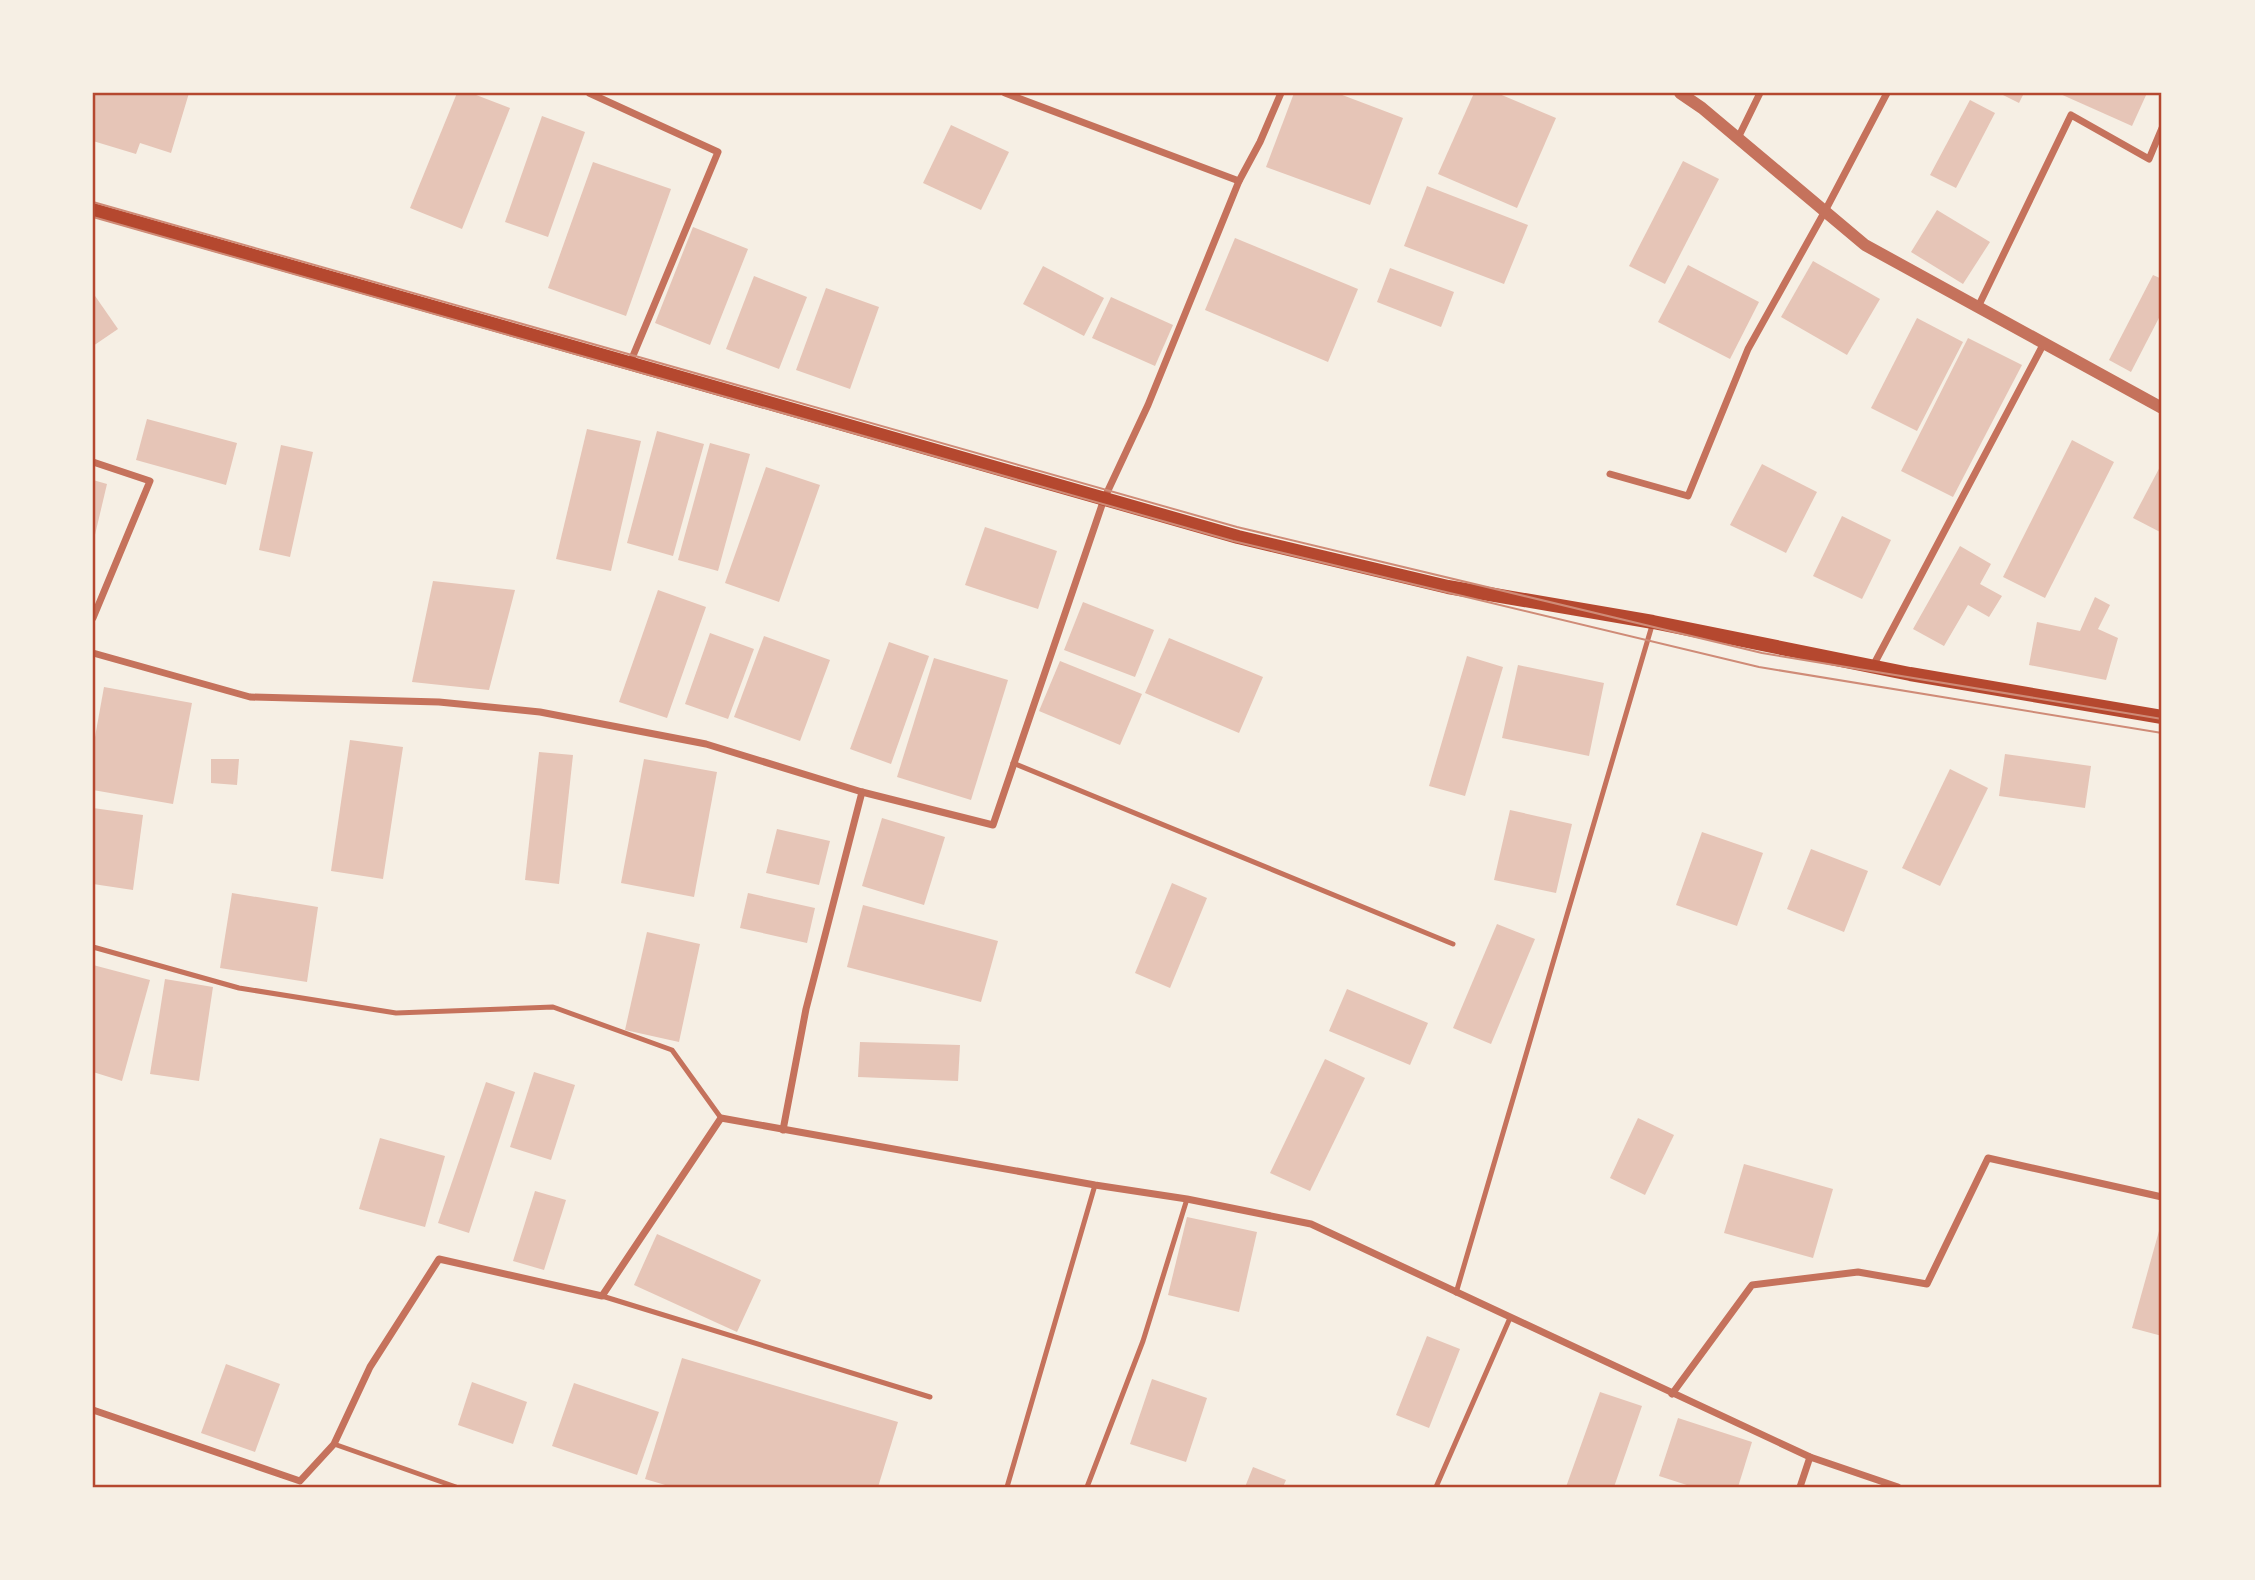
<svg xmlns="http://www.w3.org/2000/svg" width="2255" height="1580" font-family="Karla,sans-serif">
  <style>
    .building { fill: #e6c5b7 }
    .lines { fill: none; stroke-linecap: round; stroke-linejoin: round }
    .service { stroke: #c5725c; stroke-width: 5 }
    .minor { stroke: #c5725c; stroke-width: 7 }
    .tertiary { stroke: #c5725c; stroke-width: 12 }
    .secondary { stroke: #b5482f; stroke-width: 14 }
    .tram { stroke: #cf8b77; stroke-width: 2 }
    .neatline { fill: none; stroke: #b5482f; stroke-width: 2.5 }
  </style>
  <rect width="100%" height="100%" fill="#f6efe4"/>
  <g class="building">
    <path d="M 93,93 L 189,93 L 171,153 L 140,143 L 136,154 L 93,141 Z"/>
    <path d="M 457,93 L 471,93 L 510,108 L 462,229 L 410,208 Z"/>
    <path d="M 1294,93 L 1337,93 L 1403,118 L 1370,205 L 1266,167 Z"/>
    <path d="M 1474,93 L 1497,93 L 1556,118 L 1517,208 L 1438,174 Z"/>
    <path d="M 1999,93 L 2024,93 L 2019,103 Z"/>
    <path d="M 2058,93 L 2147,93 L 2132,126 Z"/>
    <path d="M 1970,100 L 1995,113 L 1956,188 L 1930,175 Z"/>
    <path d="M 542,116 L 585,132 L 548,237 L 505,222 Z"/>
    <path d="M 951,125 L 1009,152 L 981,210 L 923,183 Z"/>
    <path d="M 1683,161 L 1719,179 L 1665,284 L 1629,266 Z"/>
    <path d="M 593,162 L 671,189 L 626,316 L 548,288 Z"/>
    <path d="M 1427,186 L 1528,225 L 1504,284 L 1404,246 Z"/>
    <path d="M 1937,210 L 1990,242 L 1963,284 L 1911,252 Z"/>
    <path d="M 693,227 L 748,249 L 710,345 L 655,323 Z"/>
    <path d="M 1235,238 L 1358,289 L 1328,362 L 1205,310 Z"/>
    <path d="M 1813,261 L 1880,299 L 1847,355 L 1781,317 Z"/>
    <path d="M 1688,265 L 1759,302 L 1730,359 L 1658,322 Z"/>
    <path d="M 1043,266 L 1104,298 L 1084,336 L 1023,304 Z"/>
    <path d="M 1390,268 L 1454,292 L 1441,327 L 1377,302 Z"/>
    <path d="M 2153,275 L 2162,279 L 2162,312 L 2131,372 L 2109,360 Z"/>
    <path d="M 754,276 L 807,297 L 779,369 L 726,349 Z"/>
    <path d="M 826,288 L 879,307 L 850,389 L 796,370 Z"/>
    <path d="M 93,293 L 118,329 L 93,346 Z"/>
    <path d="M 1111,297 L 1173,325 L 1155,366 L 1092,338 Z"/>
    <path d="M 1917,318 L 1963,342 L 1917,431 L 1871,408 Z"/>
    <path d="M 1968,338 L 2022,365 L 1953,497 L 1901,471 Z"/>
    <path d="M 147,419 L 237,443 L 226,485 L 136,460 Z"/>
    <path d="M 587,429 L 641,441 L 611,571 L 556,559 Z"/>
    <path d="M 657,431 L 704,444 L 673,556 L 627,543 Z"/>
    <path d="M 2072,440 L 2114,462 L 2045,598 L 2003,577 Z"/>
    <path d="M 710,443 L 750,454 L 718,571 L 678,560 Z"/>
    <path d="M 281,445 L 313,452 L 290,557 L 259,550 Z"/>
    <path d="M 2162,463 L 2162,533 L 2133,518 Z"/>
    <path d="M 1762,464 L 1817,492 L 1786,553 L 1730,525 Z"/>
    <path d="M 766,467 L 820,485 L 779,602 L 725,583 Z"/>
    <path d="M 93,480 L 107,484 L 94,539 L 93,539 Z"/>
    <path d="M 1842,516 L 1891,540 L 1862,599 L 1813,576 Z"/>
    <path d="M 985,527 L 1057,551 L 1038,609 L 965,585 Z"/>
    <path d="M 1960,546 L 1991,564 L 1980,584 L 2002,596 L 1989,617 L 1968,605 L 1944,646 L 1913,629 Z"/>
    <path d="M 433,581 L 515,590 L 489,690 L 412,682 Z"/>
    <path d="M 658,590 L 706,607 L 667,718 L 619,702 Z"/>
    <path d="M 2095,597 L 2110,605 L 2098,629 L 2118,638 L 2106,680 L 2029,665 L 2037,622 L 2080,631 Z"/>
    <path d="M 1083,602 L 1154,630 L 1135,677 L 1064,650 Z"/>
    <path d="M 710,633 L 754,649 L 728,719 L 685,704 Z"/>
    <path d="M 764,636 L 830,660 L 800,741 L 734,717 Z"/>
    <path d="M 1169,638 L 1263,677 L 1239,733 L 1145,693 Z"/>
    <path d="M 889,642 L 929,656 L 891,764 L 850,749 Z"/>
    <path d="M 1467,656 L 1503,667 L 1465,796 L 1429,786 Z"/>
    <path d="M 934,658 L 1008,680 L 971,800 L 897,777 Z"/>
    <path d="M 1060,661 L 1142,694 L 1120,745 L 1039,711 Z"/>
    <path d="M 1518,665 L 1604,683 L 1589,756 L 1502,738 Z"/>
    <path d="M 104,687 L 192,703 L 173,804 L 93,790 L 93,748 Z"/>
    <path d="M 350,740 L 403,747 L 383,879 L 331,871 Z"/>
    <path d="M 539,752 L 573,755 L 559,884 L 525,880 Z"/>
    <path d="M 2005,754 L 2091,766 L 2085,808 L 1999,796 Z"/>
    <path d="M 211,759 L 239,759 L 237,785 L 211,783 Z"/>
    <path d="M 644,759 L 717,772 L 694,897 L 621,883 Z"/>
    <path d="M 1950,769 L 1988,788 L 1940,886 L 1902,868 Z"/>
    <path d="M 93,808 L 143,815 L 133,890 L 93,884 Z"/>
    <path d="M 1510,810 L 1572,824 L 1556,893 L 1494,880 Z"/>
    <path d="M 882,818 L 945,837 L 924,905 L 862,886 Z"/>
    <path d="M 777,829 L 830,841 L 819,885 L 766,873 Z"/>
    <path d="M 1702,832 L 1763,853 L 1737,926 L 1676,905 Z"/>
    <path d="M 1811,849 L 1868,871 L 1844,932 L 1787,909 Z"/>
    <path d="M 1172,883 L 1207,898 L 1170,988 L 1135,973 Z"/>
    <path d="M 232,893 L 318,907 L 307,982 L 220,968 Z"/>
    <path d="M 748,893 L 815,908 L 807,943 L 740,928 Z"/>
    <path d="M 863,905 L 998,941 L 981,1002 L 847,967 Z"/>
    <path d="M 1497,924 L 1535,939 L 1491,1044 L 1453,1028 Z"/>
    <path d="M 647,932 L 700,944 L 679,1042 L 625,1030 Z"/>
    <path d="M 93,965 L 150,980 L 122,1081 L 93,1072 Z"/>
    <path d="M 165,979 L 213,987 L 199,1081 L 150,1074 Z"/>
    <path d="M 1347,989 L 1428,1023 L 1410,1065 L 1329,1031 Z"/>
    <path d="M 860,1042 L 960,1045 L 958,1081 L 858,1077 Z"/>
    <path d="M 1325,1059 L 1365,1078 L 1310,1191 L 1270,1173 Z"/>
    <path d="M 534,1072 L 575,1085 L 551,1160 L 510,1147 Z"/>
    <path d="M 486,1082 L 515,1092 L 469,1233 L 438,1223 Z"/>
    <path d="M 1638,1118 L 1674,1135 L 1645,1195 L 1610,1178 Z"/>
    <path d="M 380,1138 L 445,1156 L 425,1227 L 359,1209 Z"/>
    <path d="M 1744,1164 L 1833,1189 L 1813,1258 L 1724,1233 Z"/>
    <path d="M 535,1191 L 566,1200 L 544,1270 L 513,1261 Z"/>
    <path d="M 1187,1217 L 1257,1232 L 1239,1312 L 1168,1295 Z"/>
    <path d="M 2159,1231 L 2162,1231 L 2162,1336 L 2132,1328 Z"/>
    <path d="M 657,1234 L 761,1280 L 737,1332 L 634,1285 Z"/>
    <path d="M 1427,1336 L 1460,1349 L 1429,1428 L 1396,1415 Z"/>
    <path d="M 682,1358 L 898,1422 L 878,1487 L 672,1487 L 645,1479 Z"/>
    <path d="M 226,1364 L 280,1384 L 255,1452 L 201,1433 Z"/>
    <path d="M 1152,1379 L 1207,1398 L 1186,1462 L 1130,1444 Z"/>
    <path d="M 472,1382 L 527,1402 L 513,1444 L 458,1425 Z"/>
    <path d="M 574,1383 L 659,1412 L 637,1475 L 552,1446 Z"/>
    <path d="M 1600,1392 L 1642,1406 L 1614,1487 L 1566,1487 Z"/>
    <path d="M 1678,1418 L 1752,1442 L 1738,1487 L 1693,1487 L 1659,1476 Z"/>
    <path d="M 1253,1467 L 1286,1480 L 1283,1487 L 1245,1487 Z"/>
  </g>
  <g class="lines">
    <g class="service">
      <path d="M 1013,763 L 1453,944"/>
      <path d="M 93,947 L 239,988 L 396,1013 L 553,1007 L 672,1050 L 721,1118"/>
      <path d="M 1456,1293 L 1653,622"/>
      <path d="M 602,1296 L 930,1397"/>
      <path d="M 334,1444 L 456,1487"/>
      <path d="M 1007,1487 L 1095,1185"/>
      <path d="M 1087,1487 L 1143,1341 L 1187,1199"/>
      <path d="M 1436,1487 L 1510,1318"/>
    </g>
    <g class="minor">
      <path d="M 589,93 L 718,152 L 630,363"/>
      <path d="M 1005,93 L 1239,181"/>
      <path d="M 1738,138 L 1760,93"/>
      <path d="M 1978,307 L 2071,115 L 2149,159 L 2162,128"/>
      <path d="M 93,462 L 150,481 L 93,618"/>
      <path d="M 1610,474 L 1688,496 L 1748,349 L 1825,211 L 1887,93"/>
      <path d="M 93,653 L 250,697 L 439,702 L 540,712 L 706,744 L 862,792 L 993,825 L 1104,499 L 1148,405 L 1239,181 L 1260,142 L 1281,93"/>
      <path d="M 1873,666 L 2044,343"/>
      <path d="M 783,1130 L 806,1009 L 862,792"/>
      <path d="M 1672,1394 L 1752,1285 L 1858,1272 L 1927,1284 L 1988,1158 L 2162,1197"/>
      <path d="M 93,1410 L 300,1481 L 334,1444 L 370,1367 L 439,1259 L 602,1296 L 721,1118 L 1095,1185 L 1187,1199 L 1311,1224 L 1810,1457 L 1898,1487"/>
      <path d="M 1800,1487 L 1810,1457"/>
    </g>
    <path class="tertiary" d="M 1680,93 L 1702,108 L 1865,245 L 2162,408"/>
    <path class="secondary" d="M 93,210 L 1238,537 L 1448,587 L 1653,622 L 1910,674 L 2162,717"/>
    <g class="tram">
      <path d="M 93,202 L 1237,527 L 1762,653 L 2162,719"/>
      <path d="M 93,217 L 1233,541 L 1759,667 L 2162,733"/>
    </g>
  </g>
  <rect width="2255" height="1580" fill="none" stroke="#f6efe4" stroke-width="189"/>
  <rect x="94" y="94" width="2066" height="1392" class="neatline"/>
</svg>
